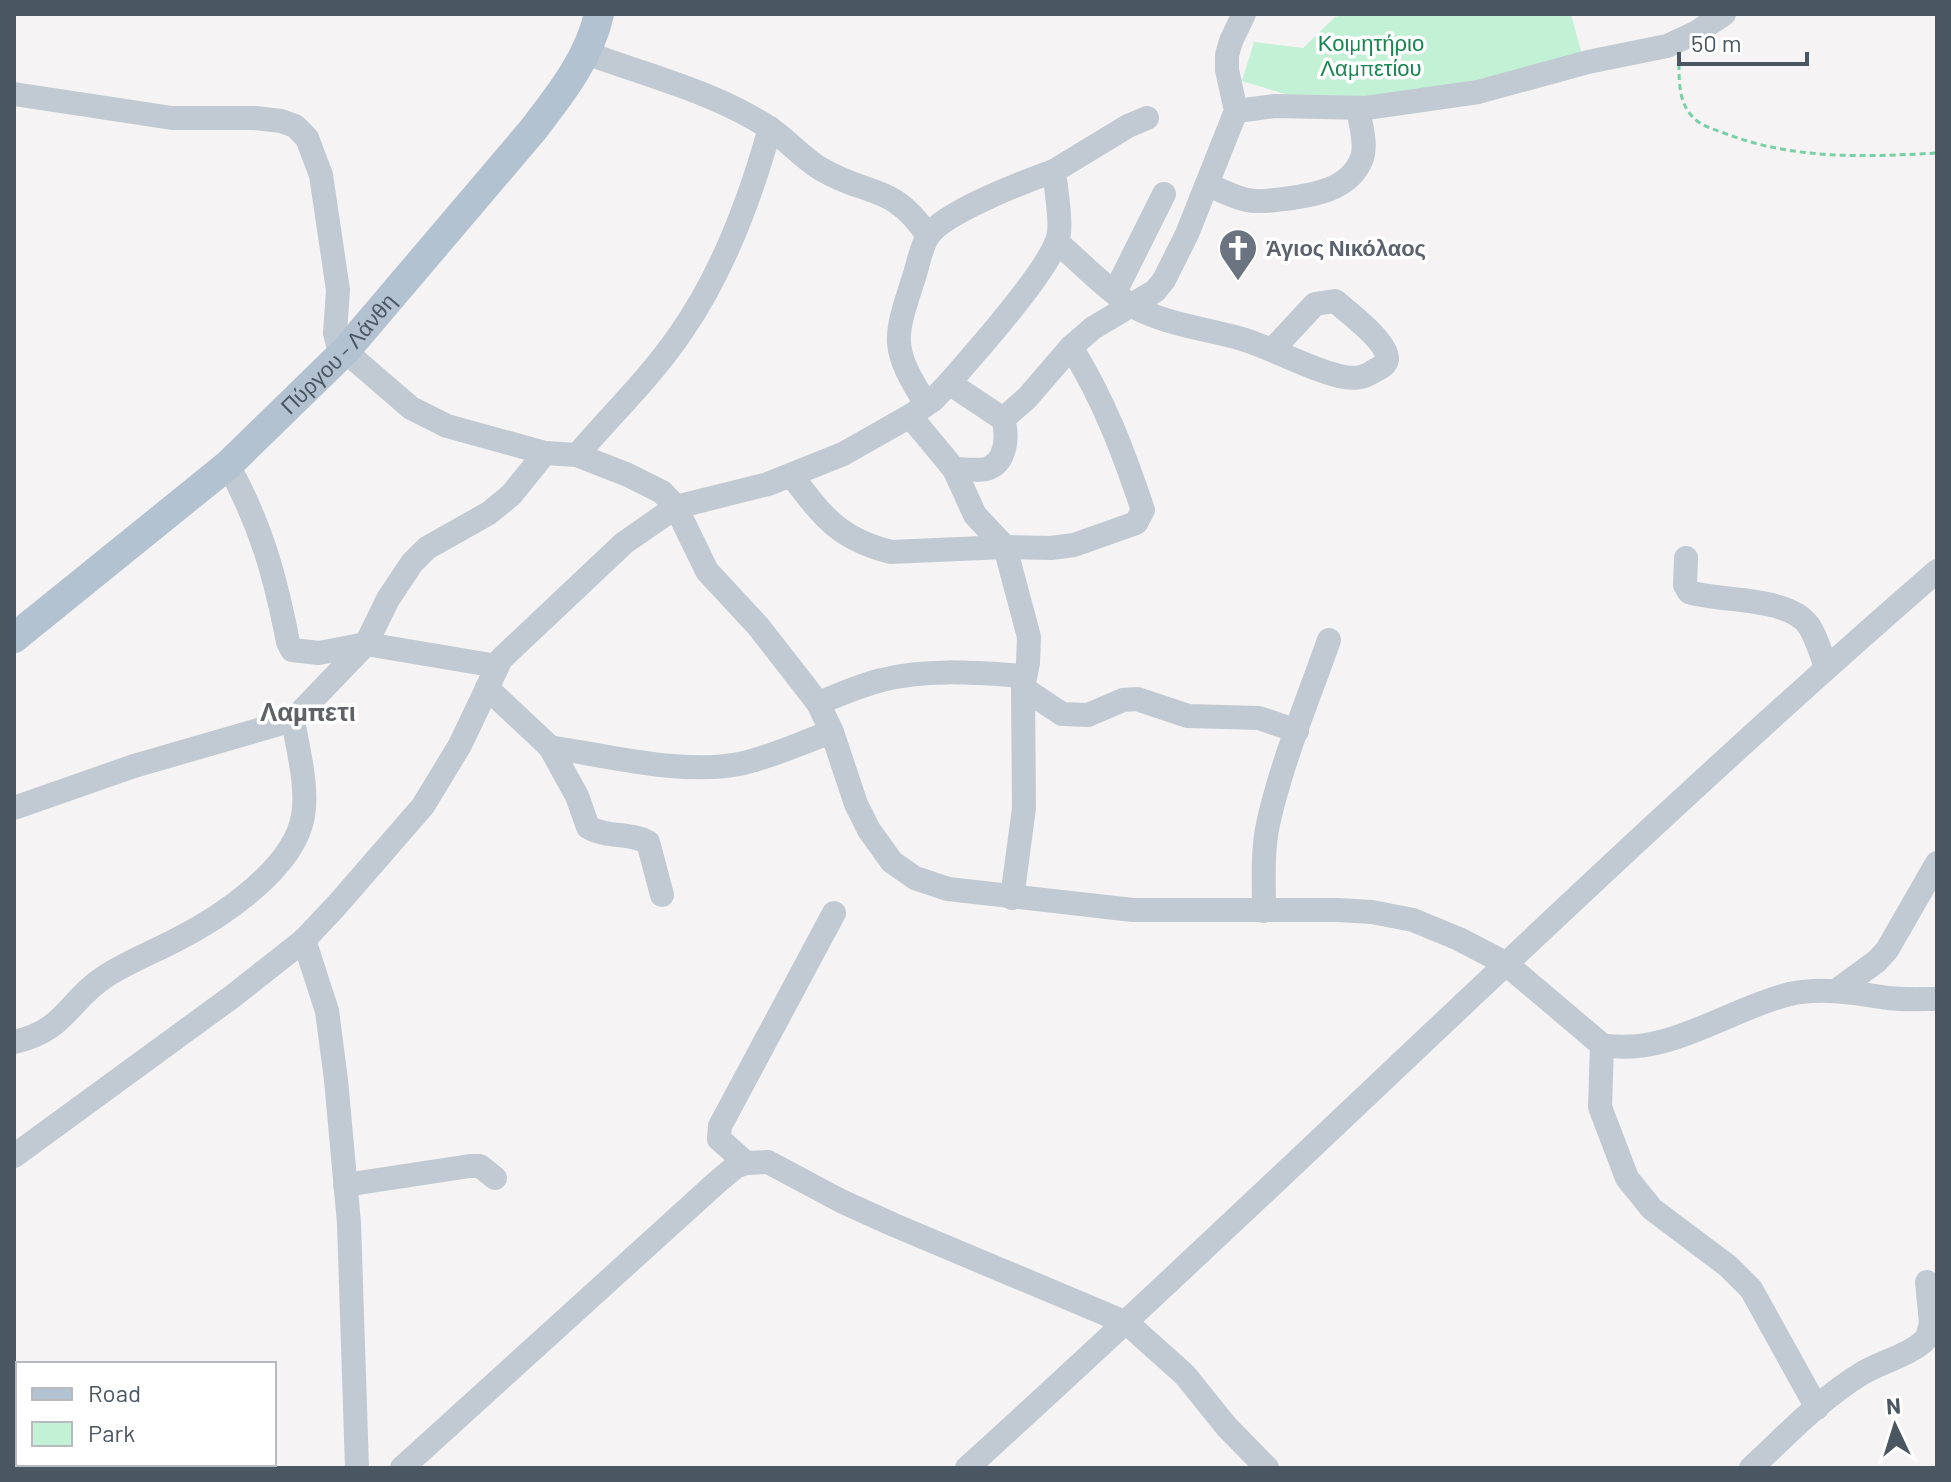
<svg xmlns="http://www.w3.org/2000/svg" width="1951" height="1482" font-family="Barlow,sans-serif">
  <style>
    .green { fill: #c3f1d5 }
    .lines { fill: none; stroke-linecap: round; stroke-linejoin: round }
    .path { stroke: #7ad0a6; stroke-width: 3; stroke-dasharray: 6 4; stroke-linecap: butt }
    .minor { stroke: #c1cad2; stroke-width: 24 }
    .major { stroke: #b3c2d1; stroke-width: 30 }
    .labels { text-anchor: middle; stroke-width: 7; stroke-linejoin: round; paint-order: stroke }
    .park-label { font-size: 22px; fill: #17864f; stroke: #fff }
    .worship-label { font-size: 22px; font-weight: bold; fill: #5b616d; stroke: #fff; text-anchor: start }
    .street-label { font-size: 22px; fill: #4a5661; stroke: #fff }
    .quarter-label { font-size: 26px; font-weight: bold; fill: #5f6368; stroke: #fff }
  </style>
  <rect width="100%" height="100%" fill="#f5f3f3"/>
  <path class="green" d="M 1346,14 L 1571,14 L 1582,55 L 1497,78 L 1377,98 L 1302,99 L 1242,81 L 1254,42 L 1303,48 L 1335,17 Z"/>
  <g class="lines">
    <path class="path" d="M 1679,64 C 1679,80 1679,98 1688,111 C 1697,125 1710,128 1724,133 C 1793,160 1865,157 1937,153"/>
    <g class="minor">
      <path d="M 586,53 C 646,75 714,92 768,127 C 787,139 802,158 821,169 C 868,197 893,183 928,236"/>
      <path d="M 14,94 L 172,118 L 255,118 L 281,121 L 295,126 L 307,138 L 321,175 L 338,290 L 335,333 L 338,345 L 411,408 L 447,426 L 545,453 L 577,455 L 628,475 L 662,492 L 676,507 L 707,571 L 758,626 L 818,703 L 832,732 L 856,804 L 869,830 L 892,862 L 915,878 L 948,889 L 1133,910 L 1338,910 L 1372,912 L 1413,920 L 1459,939 L 1505,963 L 1602,1045 C 1668,1057 1728,1009 1790,994 C 1822,987 1855,993 1888,998 C 1904,1000 1921,999 1937,999"/>
      <path d="M 1236,111 L 1275,106 L 1366,108 L 1478,92 L 1588,62 L 1667,46 L 1697,32 L 1724,14"/>
      <path d="M 1207,184 C 1220,190 1233,197 1247,200 C 1259,203 1272,200 1284,199 C 1314,195 1350,190 1362,158 C 1367,144 1360,123 1358,108"/>
      <path d="M 1057,242 C 1078,260 1109,292 1131,305 C 1162,324 1208,329 1242,339 C 1275,349 1306,368 1339,376 C 1353,379 1362,379 1374,371 C 1379,368 1386,366 1387,359 C 1388,342 1347,311 1335,301 L 1315,304 L 1273,349"/>
      <path d="M 1115,292 L 1164,194"/>
      <path d="M 949,383 C 973,355 1055,265 1059,233 C 1061,214 1056,191 1054,171 L 1128,126 L 1147,118"/>
      <path d="M 926,404 C 890,347 894,339 914,277 C 918,265 921,247 928,236 C 944,212 1026,181 1054,171"/>
      <path d="M 910,416 L 954,469 L 975,515 L 1005,547 L 1029,637 L 1028,663 L 1023,688 L 1024,808 L 1012,898"/>
      <path d="M 577,455 C 611,415 650,378 680,334 C 723,273 750,200 770,128"/>
      <path d="M 228,465 C 261,525 275,575 288,642 L 292,650 L 319,653 L 366,644 L 497,666"/>
      <path d="M 954,469 C 964,469 977,471 986,469 C 1007,463 1008,435 1003,419"/>
      <path d="M 792,476 C 823,517 839,539 891,552 L 1005,547 L 1051,548 L 1074,545 L 1136,523 L 1143,510 C 1123,451 1104,400 1071,347"/>
      <path d="M 1686,558 L 1685,585 L 1689,592 C 1719,602 1789,596 1809,626 C 1817,638 1821,654 1826,667"/>
      <path d="M 487,688 L 550,747 L 577,796 L 588,827 C 606,838 629,832 648,842 L 662,895"/>
      <path d="M 1023,688 L 1062,714 L 1088,715 L 1123,700 L 1137,699 L 1188,716 L 1259,718 L 1297,731"/>
      <path d="M 818,703 C 839,695 861,685 882,680 C 927,668 979,673 1025,676"/>
      <path d="M 550,747 C 608,756 681,775 739,764 C 770,758 802,742 832,732"/>
      <path d="M 14,808 L 134,766 L 293,720 L 366,644 L 388,599 L 412,563 L 427,548 L 489,513 L 511,495 L 545,453"/>
      <path d="M 1264,911 C 1264,882 1262,852 1268,824 C 1282,761 1308,700 1329,640"/>
      <path d="M 304,940 L 327,1011 L 336,1080 L 349,1223 L 357,1468"/>
      <path d="M 1836,991 L 1877,961 L 1887,950 L 1937,863"/>
      <path d="M 14,1042 C 67,1030 68,1000 106,976 C 128,962 153,952 176,940 C 221,917 294,869 303,816 C 308,786 298,750 293,720"/>
      <path d="M 1602,1045 L 1600,1107 L 1627,1178 L 1652,1209 L 1728,1266 L 1751,1289 L 1817,1408"/>
      <path d="M 14,1156 L 233,996 L 304,940 L 337,905 L 423,806 L 460,745 L 501,659 L 624,543 L 676,507 L 768,484 L 843,454 L 910,416 L 933,400 L 949,383 L 1003,419 L 1027,398 L 1071,347 L 1093,328 L 1155,291 L 1164,280 L 1187,234 L 1236,111 L 1227,70 L 1227,55 L 1231,41 L 1244,14"/>
      <path d="M 746,1163 L 719,1139 L 720,1126 L 834,913"/>
      <path d="M 345,1185 L 470,1166 L 480,1166 L 495,1178"/>
      <path d="M 402,1468 L 715,1184 L 735,1167 L 746,1163 L 768,1162 L 841,1201 L 894,1225 L 1127,1323 L 1185,1375 L 1226,1426 L 1267,1468"/>
      <path d="M 967,1468 C 1294,1172 1604,860 1937,571"/>
      <path d="M 1751,1468 C 1786,1436 1820,1399 1861,1374 C 1882,1361 1910,1356 1927,1338 L 1931,1323 L 1927,1282"/>
    </g>
    <path class="major" id="s1" d="M 14,638 L 228,465 L 346,350 L 532,131 C 559,96 589,59 599,14"/>
  </g>
  <defs>
    <symbol id="church-pin" viewBox="-11 -11 22 30"><path d="M0 17L-7.5 6A9.5 9.5 0 1 1 7.5 6Z" fill="#6b7280" stroke="#fff"/><path d="M-1.2-6h2.4v3.5h3.3v2.4h-3.3V6h-2.4V-.1h-3.3v-2.4h3.3Z" fill="#fff"/></symbol>
  </defs>
  <g fill-rule="evenodd">
    <use href="#church-pin" x="1216" y="226" width="44" height="60"/>
  </g>
  <g class="labels">
    <g class="park-label">
      <text x="1371" y="51">Κοιμητήριο<tspan x="1371" dy="25">Λαμπετίου</tspan></text>
    </g>
    <g class="worship-label">
      <text x="1266" y="256">Άγιος Νικόλαος</text>
    </g>
    <g class="street-label">
      <text dy="8" stroke="none"><textPath href="#s1" startOffset="432">Πύργου - Λάνθη</textPath></text>
    </g>
    <g class="quarter-label">
      <text x="308" y="721">Λαμπετι</text>
    </g>
  </g>
  <rect width="1951" height="1482" fill="none" stroke="#4a5661" stroke-width="32"/>
  <rect x="16" y="1362" width="260" height="104" fill="#ffffff" stroke="#b7bbc0" stroke-width="2"/>
  <rect x="32" y="1388" width="40" height="12" fill="#b3c2d1" stroke="#b7bbc0" stroke-width="2"/>
  <text x="88" y="1402" font-size="24" fill="#4a5661">Road</text>
  <rect x="32" y="1422" width="40" height="24" fill="#c3f1d5" stroke="#b7bbc0" stroke-width="2"/>
  <text x="88" y="1442" font-size="24" fill="#4a5661">Park</text>
  <g transform="translate(1895 1426) rotate(356)" stroke="#ffffff" stroke-width="6" paint-order="stroke">
  <path d="M0-6L14 30L0 20L-14 30Z" fill="#4a5661"/>
  <text y="-12" font-size="22" font-weight="bold" text-anchor="middle" fill="#4a5661">N</text>
  </g>
  <path d="M1679 52v12h128v-12" fill="none" stroke="#4a5661" stroke-width="4"/>
  <text x="1691" y="52" font-size="24" fill="#4a5661" stroke="#ffffff" stroke-width="6" paint-order="stroke">50 m</text>
</svg>
